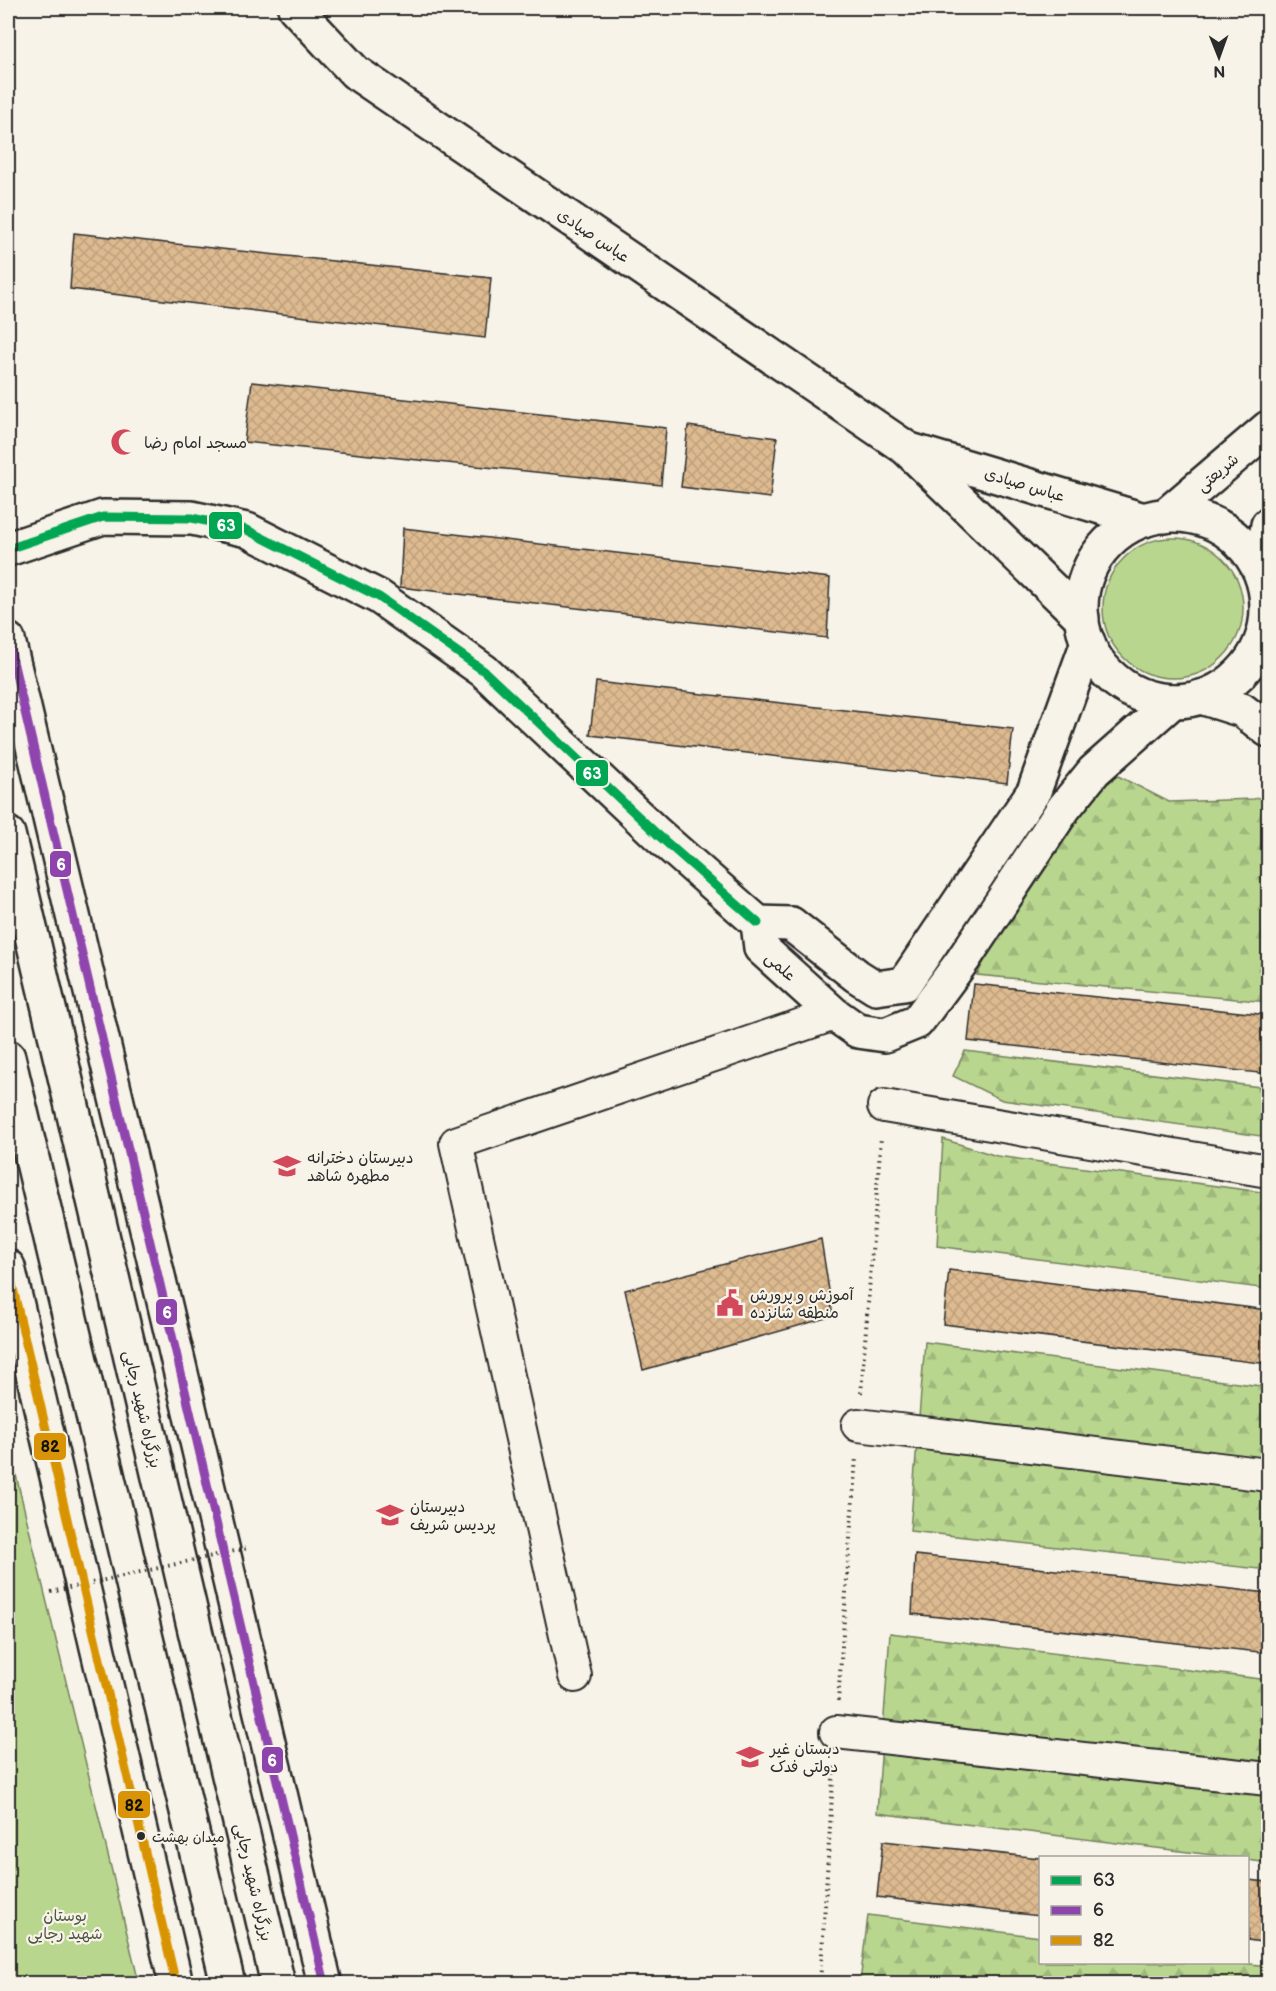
<svg xmlns="http://www.w3.org/2000/svg" width="1276" height="1991" font-family="'Balsamiq Sans','Playpen Sans Arabic',sans-serif">
  <style>
    .green { fill: #b9d68e; stroke: #72805c; stroke-width: 1.5 }
    .forest { fill: url(#forest-firs); stroke: #72805c; stroke-width: 1.5 }
    .building { fill: url(#building-cross-hatch); stroke: #2b2b2b; stroke-width: 1.5 }
    .lines { fill: none; stroke-linecap: round; stroke-linejoin: round }
    .minor-casing { stroke: #2b2b2b; stroke-width: 36 }
    .tertiary-casing { stroke: #2b2b2b; stroke-width: 38 }
    .secondary-casing { stroke: #2b2b2b; stroke-width: 38 }
    .trunk-casing { stroke: #2b2b2b; stroke-width: 38 }
    .path { stroke: #2b2b2b; stroke-width: 4; stroke-dasharray: 1.5 4.5; stroke-linecap: butt }
    .minor { stroke: #f7f3e8; stroke-width: 32 }
    .tertiary { stroke: #f7f3e8; stroke-width: 33 }
    .secondary { stroke: #f7f3e8; stroke-width: 33 }
    .trunk { stroke: #f7f3e8; stroke-width: 33 }
    .path-bridge { stroke: #2b2b2b; stroke-width: 4; stroke-dasharray: 1.5 4.5; stroke-linecap: butt }
    .bus-1-casing { stroke: #f7f3e8; stroke-width: 14 }
    .bus-2-casing { stroke: #f7f3e8; stroke-width: 14 }
    .bus-3-casing { stroke: #f7f3e8; stroke-width: 14 }
    .bus-1 { stroke: #00a651; stroke-width: 9 }
    .bus-2 { stroke: #8e44ad; stroke-width: 9 }
    .bus-3 { stroke: #d89406; stroke-width: 9 }
    .bus-dot { fill: #2b2b2b; stroke: #f7f3e8; stroke-width: 2 }
    .labels { text-anchor: middle; stroke-width: 4.5; stroke-linejoin: round; paint-order: stroke }
    .bus-label { font-size: 14px; fill: #2b2b2b; stroke: #f7f3e8; text-anchor: start }
    .street-label { font-size: 16px; fill: #2b2b2b; stroke: #f7f3e8 }
    .poi-label { font-size: 16px; fill: #2b2b2b; stroke: #f7f3e8; text-anchor: start }
    .park-label { font-size: 16px; fill: #4e5644; stroke: #f7f3e8 }
    .line-badge { stroke: #f7f3e8; stroke-width: 2 }
    .badge-label { font-size: 16px; text-anchor: middle; font-weight: bold; fill: #fff }
    .pale-badge-label { font-size: 16px; text-anchor: middle; font-weight: bold; fill: #111 }
  </style>
  <defs>
    <pattern id="forest-firs" width="22" height="20" patternUnits="userSpaceOnUse" patternTransform="scale(1.5)"><rect width="22" height="20" fill="#b9d68e"/><path d="M5 1l3.5 6h-7zM16 11l3.5 6h-7z" fill="#9fb87b"/></pattern>
    <pattern id="building-cross-hatch" width="8" height="8" patternUnits="userSpaceOnUse" patternTransform="scale(1.5)"><rect width="8" height="8" fill="#ddba8f"/><path d="M0 0l8 8M0 8l8-8" fill="none" stroke="#bea07c"/></pattern>
  </defs>
  <rect width="100%" height="100%" fill="#f7f3e8"/>
  <filter id="ink" filterUnits="userSpaceOnUse"><feTurbulence type="fractalNoise" baseFrequency=".0167" numOctaves="2"/><feDisplacementMap in="SourceGraphic" scale="12" xChannelSelector="R" yChannelSelector="G"/><feConvolveMatrix kernelMatrix="1 2 1 2 8 2 1 2 1" color-interpolation-filters="sRGB"/></filter>
  <g filter="url(#ink)">
    <g class="green">
      <circle cx="1173" cy="608" r="70"/>
      <path d="M 8,1442 L 139,1983 L 8,1983 Z"/>
    </g>
    <g class="forest">
      <path d="M 1118,776 L 1169,802 L 1254,799 L 1268,795 L 1268,1002 L 977,975 L 1056,820 Z"/>
      <path d="M 965,1051 L 1268,1088 L 1268,1137 L 1002,1100 L 953,1076 Z"/>
      <path d="M 943,1139 L 997,1156 L 1268,1193 L 1268,1289 L 937,1246 Z"/>
      <path d="M 925,1342 L 1268,1387 L 1268,1570 L 910,1531 Z"/>
      <path d="M 890,1633 L 1268,1680 L 1268,1863 L 1248,1860 L 1248,1858 L 1228,1857 L 877,1813 Z"/>
      <path d="M 868,1915 L 1040,1937 L 1040,1962 L 1241,1963 L 1268,1966 L 1268,1983 L 860,1983 Z"/>
    </g>
    <g class="building">
      <path d="M 74,233 L 491,278 L 485,338 L 70,289 Z"/>
      <path d="M 252,382 L 666,428 L 661,485 L 244,442 Z"/>
      <path d="M 688,426 L 777,438 L 770,498 L 681,487 Z"/>
      <path d="M 403,528 L 830,578 L 827,638 L 400,587 Z"/>
      <path d="M 596,682 L 1013,729 L 1007,783 L 590,735 Z"/>
      <path d="M 974,984 L 1268,1015 L 1268,1074 L 968,1041 Z"/>
      <path d="M 821,1239 L 833,1316 L 643,1370 L 625,1290 Z"/>
      <path d="M 949,1270 L 1268,1310 L 1268,1364 L 943,1324 Z"/>
      <path d="M 915,1555 L 1268,1593 L 1268,1653 L 912,1614 Z"/>
      <path d="M 883,1841 L 1040,1858 L 1040,1916 L 877,1897 Z"/>
      <path d="M 1248,1880 L 1268,1882 L 1268,1943 L 1248,1940 Z"/>
    </g>
    <g class="lines">
      <defs>
        <g id="minor">
          <path d="M 884,1106 L 1268,1171"/>
          <path d="M 858,1425 L 1268,1475"/>
          <path d="M 575,1676 L 456,1143 L 834,1014"/>
          <path d="M 836,1732 L 1268,1779"/>
        </g>
        <g id="tertiary">
          <path d="M 8,549 L 103,517 L 192,518 L 247,530 L 379,597 L 484,671 L 657,834 L 758,923"/>
          <path d="M 8,640 L 325,1984"/>
          <path d="M 1201,697 L 1242,710 L 1268,730"/>
          <path d="M 758,923 L 761,948 L 834,1014 L 858,1031 L 885,1035 L 917,1022 L 963,960 L 1064,808 L 1094,771 L 1173,701"/>
          <path d="M 758,923 L 791,924 L 857,976 L 876,988 L 904,984 L 1034,791 L 1088,642"/>
          <path d="M 8,1267 L 176,1984"/>
        </g>
        <g id="secondary">
          <path d="M 295,8 L 355,72 L 906,448 L 1082,618"/>
          <path d="M 910,450 L 1144,520"/>
          <circle cx="1174" cy="608" r="93"/>
          <path d="M 1165,516 L 1268,428"/>
          <path d="M 1261,573 L 1268,525"/>
        </g>
        <g id="trunk">
          <path d="M 8,834 L 278,1984"/>
          <path d="M 8,1057 L 228,1984"/>
        </g>
      </defs>
      <use href="#minor" class="minor-casing"/>
      <use href="#tertiary" class="tertiary-casing"/>
      <use href="#secondary" class="secondary-casing"/>
      <use href="#trunk" class="trunk-casing"/>
      <g class="path">
        <path d="M 861,1393 L 881,1137"/>
        <path d="M 838,1701 L 856,1457"/>
        <path d="M 820,1984 L 834,1763"/>
      </g>
      <use href="#minor" class="minor"/>
      <use href="#tertiary" class="tertiary"/>
      <use href="#secondary" class="secondary"/>
      <use href="#trunk" class="trunk"/>
      <path class="path-bridge" d="M 51,1592 L 248,1548"/>
      <defs>
        <path id="bus-1" d="M 8,549 L 103,517 L 192,518 L 247,530 L 379,597 L 484,671 L 657,834 L 758,923"/>
        <path id="bus-2" d="M 8,640 L 325,1984"/>
        <path id="bus-3" d="M 8,1267 L 176,1984"/>
      </defs>
      <use href="#bus-1" class="bus-1-casing"/>
      <use href="#bus-2" class="bus-2-casing"/>
      <use href="#bus-3" class="bus-3-casing"/>
      <use href="#bus-1" class="bus-1"/>
      <use href="#bus-2" class="bus-2"/>
      <use href="#bus-3" class="bus-3"/>
    </g>
  </g>
  <defs>
    <symbol id="mosque-bare" viewBox="-9 -9 18 18"><path d="M3.5-4.9A6 6 0 1 0 3.5 4.9A5 5 0 1 1 3.5-4.9Z" fill="#d1495b" stroke="#f7f3e8" stroke-width="2.5" paint-order="stroke"/></symbol>
    <symbol id="school-bare" viewBox="-9 -9 18 18"><path d="M0-5L7-2L0 1L-7-2ZM-4 1L0 2.5L4 1V4Q0 6-4 4Z" fill="#d1495b" stroke="#f7f3e8" stroke-width="2.5" paint-order="stroke"/></symbol>
    <symbol id="civic-bare" viewBox="-9 -9 18 18"><path d="M-.6-6.5H3V-4.5H.6V-3L4-1V1h2V6H-6V1h2V-1L-.6-3ZM-1.2 2.5V6h2.4V2.5Z" fill="#d1495b" stroke="#f7f3e8" stroke-width="2.5" paint-order="stroke"/></symbol>
  </defs>
  <g fill-rule="evenodd">
    <use href="#mosque-bare" x="105" y="423" width="38" height="38"/>
    <use href="#school-bare" x="268" y="1147" width="38" height="38"/>
    <use href="#civic-bare" x="711" y="1284" width="38" height="38"/>
    <use href="#school-bare" x="371" y="1496" width="38" height="38"/>
    <use href="#school-bare" x="731" y="1738" width="38" height="38"/>
  </g>
  <circle class="bus-dot" cx="141" cy="1836" r="5"/>
  <g class="labels">
    <g class="bus-label">
      <text x="152" y="1842">میدان بهشت</text>
    </g>
    <g class="street-label">
      <text transform="translate(594 235) rotate(34)" y="6">عباس صیادی</text>
      <text transform="translate(1217 472) rotate(-40)" y="6">شریعتی</text>
      <text transform="translate(1025 484) rotate(17)" y="6">عباس صیادی</text>
      <text transform="translate(781 966) rotate(42)" y="6">علمی</text>
      <text transform="translate(143 1409) rotate(77)" y="6">بزرگراه شهید رجایی</text>
      <text transform="translate(254 1882) rotate(77)" y="6">بزرگراه شهید رجایی</text>
    </g>
    <g class="poi-label">
      <text x="144" y="448">مسجد امام رضا</text>
      <text x="307" y="1163">دبیرستان دخترانه<tspan x="307" dy="18">مطهره شاهد</tspan></text>
      <text x="750" y="1300">آموزش و پرورش<tspan x="750" dy="18">منطقه شانزده</tspan></text>
      <text x="410" y="1512">دبیرستان<tspan x="410" dy="18">پردیس شریف</tspan></text>
      <text x="770" y="1754">دبستان غیر<tspan x="770" dy="18">دولتی فدک</tspan></text>
    </g>
    <g class="park-label">
      <text x="65" y="1921">بوستان<tspan x="65" dy="18">شهید رجایی</tspan></text>
    </g>
  </g>
  <g class="line-badge">
    <rect x="208" y="511" width="35" height="29" rx="6" fill="#00a651"/>
    <rect x="575" y="759" width="34" height="28" rx="6" fill="#00a651"/>
    <rect x="49" y="850" width="23" height="28" rx="6" fill="#8e44ad"/>
    <rect x="155" y="1298" width="23" height="28" rx="6" fill="#8e44ad"/>
    <rect x="33" y="1432" width="34" height="29" rx="6" fill="#d89406"/>
    <rect x="261" y="1746" width="23" height="28" rx="6" fill="#8e44ad"/>
    <rect x="117" y="1790" width="34" height="29" rx="6" fill="#d89406"/>
  </g>
  <g class="badge-label">
    <text x="226" y="531">63</text>
    <text x="592" y="779">63</text>
    <text x="61" y="870">6</text>
    <text x="167" y="1318">6</text>
    <text x="272" y="1766">6</text>
  </g>
  <g class="pale-badge-label">
    <text x="50" y="1452">82</text>
    <text x="134" y="1811">82</text>
  </g>
  <rect width="1276" height="1991" fill="none" stroke="#f7f3e8" stroke-width="30"/>
  <rect x="15" y="15" width="1246" height="1961" fill="none" stroke="#2b2b2b" stroke-width="2" filter="url(#ink)"/>
  <rect x="1039" y="1856" width="210" height="108" fill="#f7f3e8" stroke="#a5a39c" stroke-width="1.5"/>
  <rect x="1051" y="1876" width="30" height="9" fill="#00a651" stroke="#a5a39c" stroke-width="1.5"/>
  <text x="1093" y="1886" font-size="18" fill="#2b2b2b">63</text>
  <rect x="1051" y="1906" width="30" height="9" fill="#8e44ad" stroke="#a5a39c" stroke-width="1.5"/>
  <text x="1093" y="1916" font-size="18" fill="#2b2b2b">6</text>
  <rect x="1051" y="1936" width="30" height="9" fill="#d89406" stroke="#a5a39c" stroke-width="1.5"/>
  <text x="1093" y="1946" font-size="18" fill="#2b2b2b">82</text>
  <g transform="translate(1219 57) rotate(179)" stroke="#f7f3e8" stroke-width="4.5" paint-order="stroke">
  <path d="M0-4.5L10 22L0 15L-10 22Z" fill="#2b2b2b"/>
  <text y="-9" font-size="16" font-weight="bold" text-anchor="middle" fill="#2b2b2b">N</text>
  </g>
</svg>
